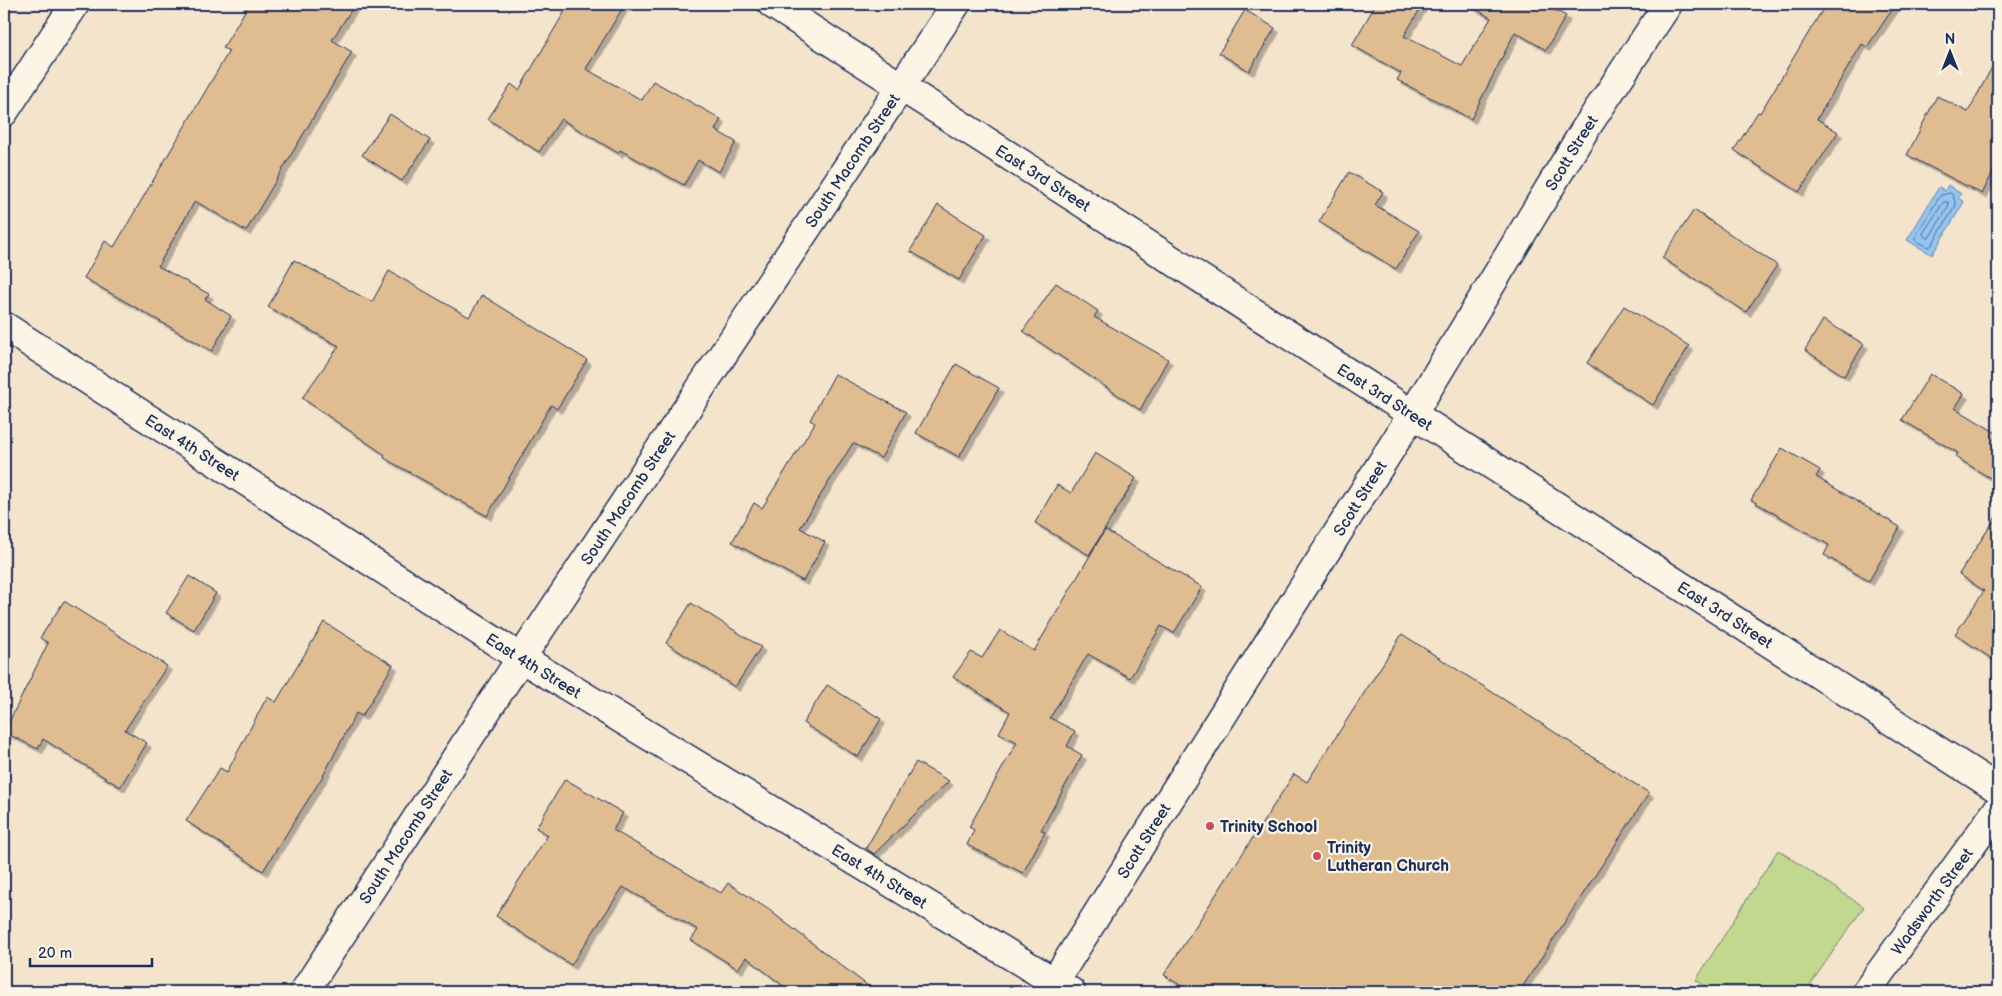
<svg xmlns="http://www.w3.org/2000/svg" width="2002" height="996" font-family="'Balsamiq Sans',sans-serif">
  <style>
    .green { fill: #c2d88e; stroke: #6e8476 }
    .water { fill: #94c4ef; stroke: #6488b5 }
    .lines { fill: none; stroke-linecap: round; stroke-linejoin: round }
    .shore { stroke: #4b6b98; stroke-width: 1 }
    .building { fill: #e0bc91; stroke: #1b2f5e; filter: url(#shadow) }
    .minor-casing { stroke: #1b2f5e; stroke-width: 31 }
    .minor { stroke: #fcf5e5; stroke-width: 28 }
    .poi-dot { fill: #d1495b; stroke: #fcf5e5; stroke-width: 2 }
    .labels { text-anchor: middle; stroke-width: 4.5; stroke-linejoin: round; paint-order: stroke }
    .street-label { font-size: 16px; fill: #1b2f5e; stroke: #fcf5e5 }
    .poi-label { font-size: 16px; font-weight: bold; fill: #1b2f5e; stroke: #fcf5e5; text-anchor: start }
  </style>
  <defs>
    <filter id="shadow"><feDropShadow dx="4.5" dy="4.5" stdDeviation="0" flood-color="#0004"/></filter>
  </defs>
  <rect width="100%" height="100%" fill="#f4e4cc"/>
  <filter id="ink" filterUnits="userSpaceOnUse"><feTurbulence type="fractalNoise" baseFrequency=".02" numOctaves="2"/><feDisplacementMap in="SourceGraphic" scale="10" xChannelSelector="R" yChannelSelector="G"/><feConvolveMatrix kernelMatrix="1 2 1 2 8 2 1 2 1" color-interpolation-filters="sRGB"/></filter>
  <g filter="url(#ink)">
    <path class="green" d="M 1778,850 L 1864,907 L 1805,992 L 1714,992 L 1696,980 Z"/>
    <path class="water" d="M 1948,185 L 1961,194 L 1958,198 L 1964,202 L 1932,255 L 1907,240 L 1939,187 L 1945,191 Z"/>
    <g class="lines">
      <g class="shore">
        <path d="M 1950,193 L 1953,195 L 1956,205 L 1931,246 L 1928,247 L 1915,240 L 1915,237 L 1940,196 Z"/>
        <path d="M 1944,202 L 1948,202 L 1949,206 L 1929,238 L 1926,238 L 1923,234 Z"/>
      </g>
    </g>
    <g class="building">
      <path d="M 249,4 L 355,4 L 332,40 L 352,52 L 246,231 L 195,201 L 158,266 L 209,294 L 205,299 L 231,316 L 212,351 L 84,278 L 105,241 L 114,247 L 229,51 L 223,48 Z"/>
      <path d="M 569,4 L 625,4 L 586,69 L 642,100 L 653,81 L 721,119 L 715,130 L 736,142 L 719,172 L 698,160 L 684,185 L 620,150 L 618,153 L 561,119 L 539,152 L 488,119 L 511,84 L 519,90 Z"/>
      <path d="M 1376,4 L 1423,4 L 1404,36 L 1462,66 L 1491,18 L 1467,4 L 1544,4 L 1566,16 L 1546,50 L 1515,32 L 1471,119 L 1397,80 L 1401,73 L 1352,45 Z"/>
      <path d="M 1826,4 L 1896,4 L 1867,47 L 1862,44 L 1817,119 L 1838,132 L 1799,192 L 1734,150 L 1758,112 L 1760,113 Z"/>
      <path d="M 1245,10 L 1275,28 L 1249,71 L 1219,53 Z"/>
      <path d="M 1998,56 L 1998,162 L 1982,194 L 1907,155 L 1937,96 L 1968,112 Z"/>
      <path d="M 390,114 L 430,140 L 402,181 L 362,155 Z"/>
      <path d="M 1349,172 L 1383,192 L 1375,205 L 1419,231 L 1396,269 L 1319,222 Z"/>
      <path d="M 938,205 L 986,235 L 959,280 L 910,251 Z"/>
      <path d="M 1694,210 L 1777,265 L 1746,312 L 1662,258 Z"/>
      <path d="M 294,260 L 372,302 L 389,271 L 469,317 L 482,295 L 587,360 L 557,409 L 551,405 L 487,516 L 384,458 L 385,455 L 302,398 L 339,346 L 268,307 Z"/>
      <path d="M 1056,283 L 1098,311 L 1094,317 L 1168,359 L 1140,410 L 1023,331 Z"/>
      <path d="M 1624,306 L 1689,346 L 1653,405 L 1587,363 Z"/>
      <path d="M 1823,320 L 1864,344 L 1844,376 L 1805,350 Z"/>
      <path d="M 956,364 L 999,388 L 959,457 L 916,433 Z"/>
      <path d="M 835,374 L 906,412 L 881,458 L 853,443 L 800,528 L 825,542 L 803,581 L 732,542 L 754,503 L 762,508 L 815,423 L 810,420 Z"/>
      <path d="M 1930,374 L 1964,394 L 1955,408 L 1998,434 L 1998,483 L 1956,457 L 1958,453 L 1902,420 Z"/>
      <path d="M 1782,448 L 1820,470 L 1816,477 L 1900,527 L 1869,581 L 1824,555 L 1829,545 L 1751,500 Z"/>
      <path d="M 1095,453 L 1136,478 L 1089,555 L 1035,523 L 1057,485 L 1071,493 Z"/>
      <path d="M 1998,514 L 1998,663 L 1955,634 L 1984,591 L 1959,574 Z"/>
      <path d="M 1105,530 L 1202,587 L 1174,633 L 1161,626 L 1130,678 L 1088,654 L 1050,718 L 1075,731 L 1067,746 L 1082,755 L 1041,830 L 1045,832 L 1023,873 L 967,845 L 974,830 L 969,827 L 1017,742 L 999,733 L 1010,712 L 953,677 L 971,652 L 982,658 L 1000,630 L 1034,651 Z"/>
      <path d="M 189,576 L 216,593 L 194,630 L 166,613 Z"/>
      <path d="M 64,601 L 167,666 L 125,730 L 147,743 L 120,787 L 43,739 L 38,749 L 4,732 L 48,643 L 40,638 Z"/>
      <path d="M 691,603 L 761,647 L 735,687 L 666,643 Z"/>
      <path d="M 324,622 L 393,665 L 362,716 L 356,713 L 323,776 L 263,871 L 186,821 L 220,768 L 227,772 L 267,697 L 276,702 Z"/>
      <path d="M 1402,634 L 1649,793 L 1519,992 L 1191,992 L 1164,975 L 1294,774 L 1307,782 Z"/>
      <path d="M 827,685 L 881,719 L 858,757 L 803,723 Z"/>
      <path d="M 916,762 L 949,781 L 874,854 L 866,848 Z"/>
      <path d="M 565,779 L 623,813 L 613,830 L 721,893 L 728,883 L 774,913 L 774,914 L 876,992 L 791,992 L 746,957 L 738,969 L 691,940 L 698,930 L 623,887 L 571,965 L 496,916 L 548,835 L 536,828 Z"/>
    </g>
    <g class="lines">
      <defs>
        <g id="minor">
          <path id="s1" d="M 772,4 L 1998,789"/>
          <path d="M 4,112 L 75,4"/>
          <path id="s2" d="M 4,326 L 521,658 L 1071,992"/>
          <path id="s3" d="M 304,992 L 521,658 L 956,4"/>
          <path id="s4" d="M 1048,992 L 1412,415 L 1584,131 L 1668,4"/>
          <path id="s5" d="M 1866,992 L 1998,809"/>
        </g>
      </defs>
      <use href="#minor" class="minor-casing"/>
      <use href="#minor" class="minor"/>
    </g>
  </g>
  <g class="poi-dot">
    <circle cx="1210" cy="826" r="5"/>
    <circle cx="1317" cy="856" r="5"/>
  </g>
  <g class="labels">
    <g class="street-label">
      <text dy="6" stroke="none"><textPath href="#s4" startOffset="989">Scott Street</textPath></text>
      <text dy="6" stroke="none"><textPath href="#s3" startOffset="996">South Macomb Street</textPath></text>
      <text dy="6" stroke="none"><textPath href="#s1" startOffset="322">East 3rd Street</textPath></text>
      <text dy="6" stroke="none"><textPath href="#s1" startOffset="728">East 3rd Street</textPath></text>
      <text dy="6" stroke="none"><textPath href="#s2" startOffset="224">East 4th Street</textPath></text>
      <text dy="6" stroke="none"><textPath href="#s3" startOffset="591">South Macomb Street</textPath></text>
      <text dy="6" stroke="none"><textPath href="#s4" startOffset="584">Scott Street</textPath></text>
      <text dy="6" stroke="none"><textPath href="#s1" startOffset="1132">East 3rd Street</textPath></text>
      <text dy="6" stroke="none"><textPath href="#s2" startOffset="629">East 4th Street</textPath></text>
      <text dy="6" stroke="none"><textPath href="#s3" startOffset="186">South Macomb Street</textPath></text>
      <text dy="6" stroke="none"><textPath href="#s4" startOffset="179">Scott Street</textPath></text>
      <text dy="6" stroke="none"><textPath href="#s2" startOffset="1034">East 4th Street</textPath></text>
      <text dy="6" stroke="none"><textPath href="#s5" startOffset="112">Wadsworth Street</textPath></text>
    </g>
    <g class="poi-label">
      <text x="1220" y="832">Trinity School</text>
      <text x="1327" y="853">Trinity<tspan x="1327" dy="18">Lutheran Church</tspan></text>
    </g>
  </g>
  <rect width="2002" height="996" fill="none" stroke="#fcf5e5" stroke-width="20"/>
  <rect x="10" y="10" width="1982" height="976" fill="none" stroke="#1b2f5e" stroke-width="2" filter="url(#ink)"/>
  <g transform="translate(1950 52)" stroke="#fcf5e5" stroke-width="4" paint-order="stroke">
  <path d="M0-4L9 19L0 12L-9 19Z" fill="#1b2f5e"/>
  <text y="-8" font-size="14" font-weight="bold" text-anchor="middle" fill="#1b2f5e">N</text>
  </g>
  <path d="M30 958v8h122v-8" fill="none" stroke="#1b2f5e" stroke-width="2.5"/>
  <text x="38" y="958" font-size="15" fill="#1b2f5e" stroke="#fcf5e5" stroke-width="4" paint-order="stroke">20 m</text>
</svg>
